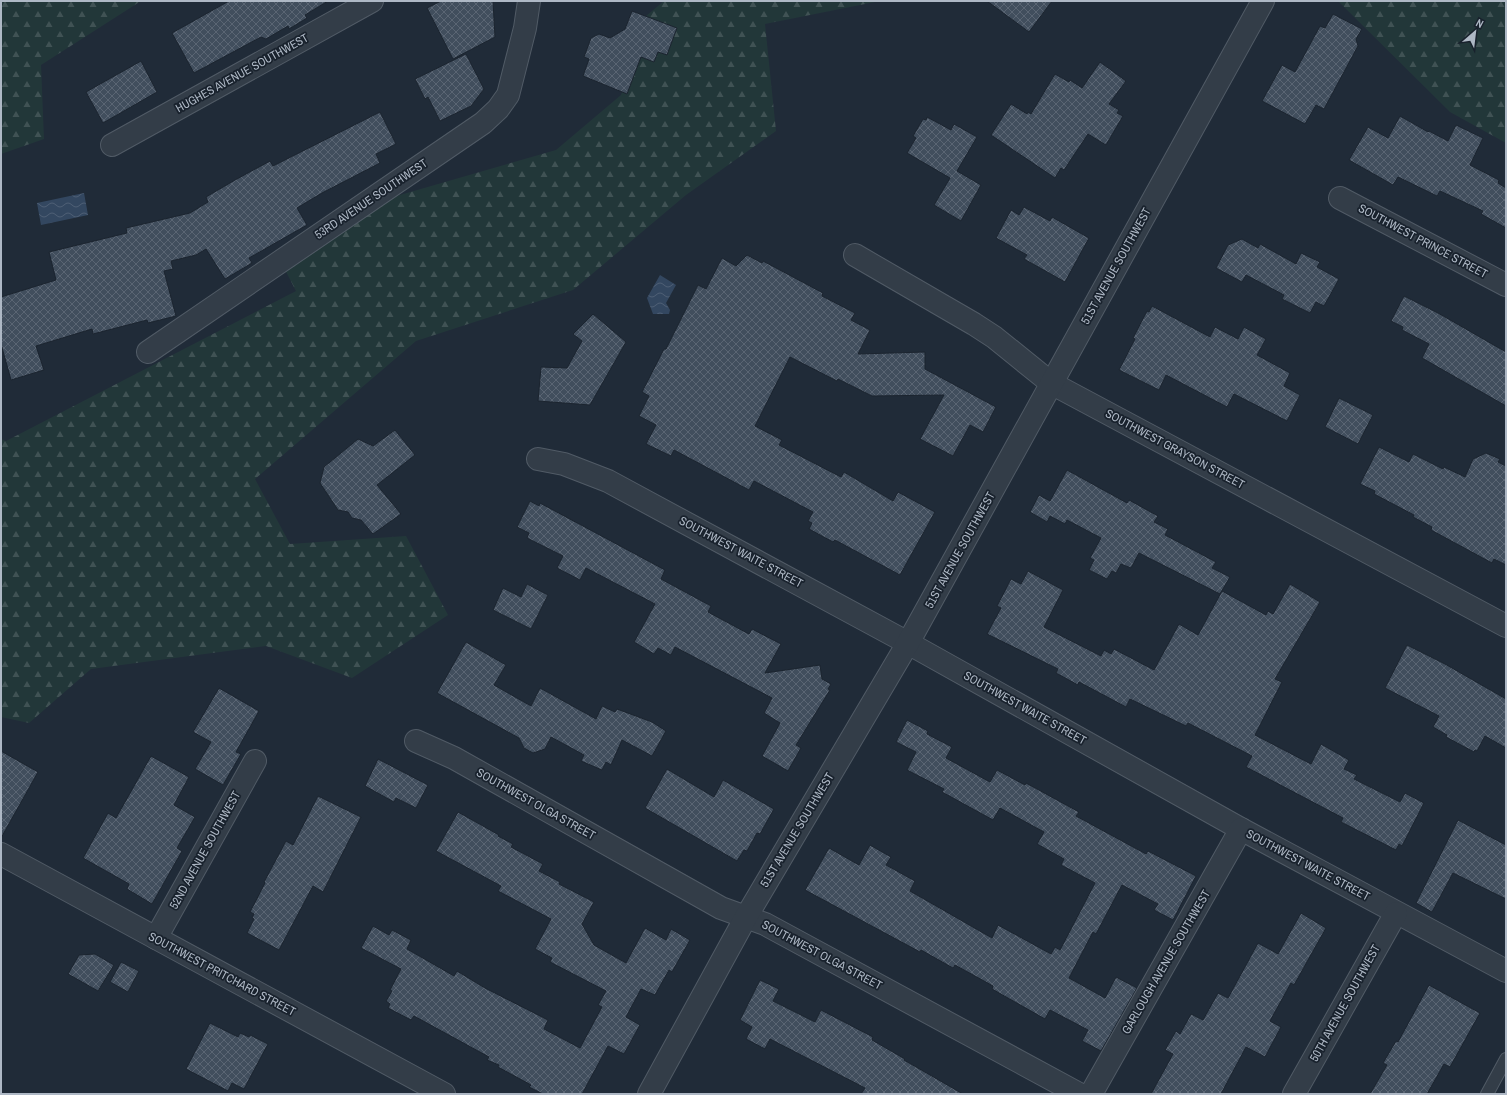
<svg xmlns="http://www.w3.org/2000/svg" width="1507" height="1095" font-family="'Archivo Narrow',sans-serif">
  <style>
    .forest { fill: url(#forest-firs) }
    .water { fill: url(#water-waves) }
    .building { fill: url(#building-cross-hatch); stroke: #1b242f }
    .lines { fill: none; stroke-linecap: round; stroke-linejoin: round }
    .lane-casing { stroke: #515b66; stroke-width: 14 }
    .street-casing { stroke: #515b66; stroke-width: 24 }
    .lane { stroke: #333d48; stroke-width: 12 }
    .street { stroke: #333d48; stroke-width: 22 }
    .labels { text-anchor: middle; stroke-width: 3.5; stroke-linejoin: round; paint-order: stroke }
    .street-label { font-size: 12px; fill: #aeb8c5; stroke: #19222d }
  </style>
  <defs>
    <pattern id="forest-firs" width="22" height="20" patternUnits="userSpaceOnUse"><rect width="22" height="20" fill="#223739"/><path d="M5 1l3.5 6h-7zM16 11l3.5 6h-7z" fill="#405254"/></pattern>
    <pattern id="water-waves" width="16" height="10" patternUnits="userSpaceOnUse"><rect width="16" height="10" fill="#334760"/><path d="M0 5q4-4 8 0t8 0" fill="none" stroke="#4e5f75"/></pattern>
    <pattern id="building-cross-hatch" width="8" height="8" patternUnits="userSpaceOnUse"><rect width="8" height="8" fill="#414e5d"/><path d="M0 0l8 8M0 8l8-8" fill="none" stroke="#5a6573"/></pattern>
  </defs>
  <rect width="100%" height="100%" fill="#202b38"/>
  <g class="forest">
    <path d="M 1,1 L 141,1 L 41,65 L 44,139 L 1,154 Z"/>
    <path d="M 664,1 L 880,1 L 765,24 L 776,131 L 686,195 L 573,290 L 416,341 L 255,479 L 290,544 L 406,536 L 448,615 L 352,678 L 266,646 L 91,669 L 29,723 L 1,717 L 1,439 L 6,441 L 296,291 L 281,262 L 393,197 L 556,150 L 621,95 L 646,16 Z"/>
    <path d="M 1338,1 L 1506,1 L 1506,143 L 1450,112 Z"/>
  </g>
  <g class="water">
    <path d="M 84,193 L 88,215 L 41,225 L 37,203 Z"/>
    <path d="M 660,275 L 676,285 L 666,303 L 670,310 L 669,314 L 653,314 L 647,298 Z"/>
  </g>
  <g class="building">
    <path d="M 229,1 L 328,1 L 305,15 L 307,18 L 289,29 L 288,26 L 266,39 L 261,37 L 194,73 L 172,33 Z"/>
    <path d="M 441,1 L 493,1 L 495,37 L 453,59 L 427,8 Z"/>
    <path d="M 987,1 L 1052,1 L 1029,32 Z"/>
    <path d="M 632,11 L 677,28 L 667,55 L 658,52 L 654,62 L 641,57 L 627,94 L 583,76 L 589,59 L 584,57 L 591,38 L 599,34 L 610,38 L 625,29 Z"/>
    <path d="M 1333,14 L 1362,29 L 1356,39 L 1358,46 L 1324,109 L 1316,105 L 1305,124 L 1262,101 L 1282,65 L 1295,72 L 1320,26 L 1325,28 Z"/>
    <path d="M 466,54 L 484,89 L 471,106 L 440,121 L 428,97 L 425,99 L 415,79 Z"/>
    <path d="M 141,61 L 157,92 L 103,123 L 86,92 Z"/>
    <path d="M 1100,62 L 1126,81 L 1109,104 L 1119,110 L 1117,113 L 1123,116 L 1106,145 L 1088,134 L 1064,170 L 1061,168 L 1055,178 L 991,135 L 1011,104 L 1027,114 L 1028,112 L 1031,114 L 1055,74 L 1069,82 L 1070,80 L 1082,88 Z"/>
    <path d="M 380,112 L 396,144 L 376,154 L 380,163 L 322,193 L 297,208 L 307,225 L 249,258 L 252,263 L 225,279 L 206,249 L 196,255 L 171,261 L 173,269 L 164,271 L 176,316 L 148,323 L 147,320 L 93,334 L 92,329 L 36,346 L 44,370 L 11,380 L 1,344 L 1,297 L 56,280 L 49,252 L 127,233 L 126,228 L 190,213 L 208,202 L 206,197 L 235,180 L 270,161 L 273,166 Z"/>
    <path d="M 1400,116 L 1428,132 L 1429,131 L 1448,141 L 1456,125 L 1483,138 L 1470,165 L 1499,180 L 1498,183 L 1506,188 L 1506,228 L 1481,214 L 1483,211 L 1440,191 L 1437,196 L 1398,177 L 1393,185 L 1349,160 L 1368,127 L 1388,138 Z"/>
    <path d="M 927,117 L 951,130 L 954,124 L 977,137 L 957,171 L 981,185 L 961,221 L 934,205 L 950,178 L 907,153 L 916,138 L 913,136 L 923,119 L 926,120 Z"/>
    <path d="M 1024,207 L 1050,221 L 1052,217 L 1089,238 L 1065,282 L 1024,259 L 1027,255 L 996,238 L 1011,210 L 1019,215 Z"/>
    <path d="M 1242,239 L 1258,248 L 1260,244 L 1296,264 L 1301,253 L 1320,262 L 1317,267 L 1339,279 L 1324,306 L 1316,302 L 1310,313 L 1282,299 L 1284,295 L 1246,275 L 1242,282 L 1216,268 L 1228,245 Z"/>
    <path d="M 747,255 L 762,263 L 763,261 L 823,293 L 822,296 L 855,313 L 851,320 L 870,330 L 858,354 L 925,352 L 925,369 L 996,407 L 983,432 L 970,425 L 953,456 L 920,439 L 944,395 L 872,396 L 838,379 L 837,381 L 790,357 L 755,426 L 782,440 L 779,445 L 841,477 L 844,472 L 893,501 L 898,492 L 935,512 L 900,575 L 835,540 L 833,542 L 809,529 L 812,523 L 808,521 L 813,512 L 754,481 L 749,490 L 674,450 L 671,456 L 646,444 L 656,425 L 639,416 L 649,396 L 642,392 L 664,349 L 666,349 L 698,285 L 706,289 L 722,258 L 736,266 Z"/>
    <path d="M 1404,296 L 1438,313 L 1506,352 L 1506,406 L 1422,358 L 1429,344 L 1402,330 L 1403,327 L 1391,321 Z"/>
    <path d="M 1152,306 L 1210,337 L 1215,327 L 1238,339 L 1244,327 L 1266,339 L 1257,355 L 1290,373 L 1284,386 L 1300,395 L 1287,421 L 1234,394 L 1227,407 L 1166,375 L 1159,390 L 1119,370 L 1135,339 L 1133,338 L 1147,311 L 1149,312 Z"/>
    <path d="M 593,314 L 626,342 L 590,405 L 538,401 L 541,367 L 567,368 L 582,341 L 573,334 Z"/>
    <path d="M 1339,398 L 1373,415 L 1358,444 L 1325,427 Z"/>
    <path d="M 395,430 L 415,455 L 377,485 L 401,514 L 373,534 L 361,520 L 352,518 L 348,512 L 338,510 L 320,483 L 324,467 L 358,439 L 373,446 Z"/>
    <path d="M 1379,447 L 1409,462 L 1413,454 L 1443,469 L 1444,467 L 1465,477 L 1473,459 L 1486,453 L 1500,459 L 1498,462 L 1506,466 L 1506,565 L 1494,559 L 1492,563 L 1431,530 L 1432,527 L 1413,517 L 1414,515 L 1374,494 L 1375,491 L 1360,484 Z"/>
    <path d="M 1067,470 L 1127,503 L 1129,500 L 1158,516 L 1154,522 L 1168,529 L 1165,535 L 1216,562 L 1212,568 L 1230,577 L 1220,594 L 1139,553 L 1131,568 L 1121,564 L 1116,573 L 1112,571 L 1107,579 L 1089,570 L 1094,560 L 1090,558 L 1101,538 L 1067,520 L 1065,524 L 1050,516 L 1047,522 L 1030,512 L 1039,495 L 1050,501 Z"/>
    <path d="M 530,501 L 539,506 L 540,503 L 665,570 L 661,579 L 711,606 L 708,612 L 749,634 L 752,629 L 781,644 L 765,673 L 820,665 L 822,679 L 831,684 L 828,689 L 830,690 L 796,745 L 801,748 L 788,771 L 762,756 L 780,723 L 764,713 L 772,698 L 675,647 L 671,655 L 658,648 L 654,654 L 634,642 L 655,604 L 586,568 L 580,580 L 557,568 L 563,556 L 527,538 L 529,533 L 517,527 Z"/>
    <path d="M 1028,571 L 1063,590 L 1044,627 L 1101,656 L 1104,650 L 1111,654 L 1114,649 L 1154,670 L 1179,624 L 1198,635 L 1222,591 L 1266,615 L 1268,611 L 1273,614 L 1290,584 L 1320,602 L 1275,679 L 1282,682 L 1255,735 L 1311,764 L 1321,744 L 1349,760 L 1344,769 L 1357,775 L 1354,779 L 1400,802 L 1405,793 L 1424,803 L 1402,846 L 1399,844 L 1396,850 L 1341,822 L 1343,818 L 1246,767 L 1252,756 L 1188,723 L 1186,726 L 1130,699 L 1126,707 L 1079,682 L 1078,685 L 1056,673 L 1058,669 L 987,634 L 1001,608 L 997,606 L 1011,579 L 1021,584 Z"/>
    <path d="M 527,584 L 548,595 L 531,629 L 493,610 L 503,588 L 521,597 Z"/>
    <path d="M 466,642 L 506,665 L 494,685 L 531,706 L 540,688 L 596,719 L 602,706 L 615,712 L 617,709 L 652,722 L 666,731 L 652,756 L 622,740 L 611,765 L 606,762 L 602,770 L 581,761 L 584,755 L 551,737 L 545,749 L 533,753 L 524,748 L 519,738 L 437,693 Z"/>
    <path d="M 1407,645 L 1445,664 L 1506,699 L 1506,748 L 1485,736 L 1477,751 L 1475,750 L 1474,752 L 1446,737 L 1447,735 L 1433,727 L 1439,716 L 1385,688 Z"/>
    <path d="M 219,688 L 259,711 L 236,752 L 241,754 L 223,785 L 195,769 L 211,742 L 193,732 Z"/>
    <path d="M 907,720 L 928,731 L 927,734 L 952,747 L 946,758 L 990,782 L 997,770 L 1025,785 L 1026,783 L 1079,812 L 1076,816 L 1146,854 L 1148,851 L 1196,876 L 1173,920 L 1154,910 L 1158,904 L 1122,885 L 1096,934 L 1093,932 L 1069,978 L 1105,998 L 1116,977 L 1137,988 L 1101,1051 L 1082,1041 L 1088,1030 L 1050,1010 L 1045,1019 L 992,989 L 993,986 L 955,965 L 953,968 L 921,950 L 920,952 L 805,890 L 829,848 L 859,865 L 870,845 L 891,857 L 886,865 L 915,881 L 910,891 L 992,938 L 998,925 L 1051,954 L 1055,947 L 1060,950 L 1095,883 L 1061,865 L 1064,859 L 1037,844 L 1044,832 L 1000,808 L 993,820 L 942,792 L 944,789 L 907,770 L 916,752 L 896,742 Z"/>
    <path d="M 1,751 L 38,772 L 1,838 Z"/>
    <path d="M 151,756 L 189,777 L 174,805 L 195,817 L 177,848 L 182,851 L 152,904 L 127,889 L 129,884 L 83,858 L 108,813 L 116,818 Z"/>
    <path d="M 378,759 L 428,785 L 416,808 L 396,798 L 394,802 L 365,786 Z"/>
    <path d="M 667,769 L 714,797 L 723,780 L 774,809 L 760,834 L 757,833 L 747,851 L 744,850 L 737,861 L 645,808 Z"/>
    <path d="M 318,796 L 361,817 L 323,892 L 313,886 L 279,950 L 247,933 L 254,919 L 252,918 L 254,914 L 250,912 L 265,883 L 264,882 L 286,841 L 293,845 Z"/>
    <path d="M 458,812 L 499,835 L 498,836 L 513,844 L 511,847 L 543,864 L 539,871 L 560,882 L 559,884 L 594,902 L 582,924 L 594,945 L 626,963 L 645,928 L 666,940 L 671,929 L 690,940 L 672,972 L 669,970 L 655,995 L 641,989 L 626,1017 L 640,1025 L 624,1054 L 608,1046 L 582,1094 L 543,1094 L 529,1087 L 531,1085 L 498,1067 L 499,1065 L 487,1060 L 489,1057 L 414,1016 L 411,1020 L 388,1008 L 390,1004 L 386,1001 L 392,991 L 390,990 L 401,969 L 361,948 L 373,926 L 389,935 L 392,930 L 411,940 L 407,949 L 454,976 L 457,971 L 485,988 L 548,1020 L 544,1029 L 580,1048 L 602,1007 L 598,1005 L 606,991 L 550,962 L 552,958 L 535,949 L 551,919 L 498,891 L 501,886 L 436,851 Z"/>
    <path d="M 1458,820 L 1506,845 L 1506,899 L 1453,873 L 1432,912 L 1416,903 Z"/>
    <path d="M 1301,913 L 1326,928 L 1294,985 L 1291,983 L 1270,1021 L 1281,1027 L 1265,1057 L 1246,1047 L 1221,1094 L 1151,1094 L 1173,1054 L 1165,1050 L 1176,1031 L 1180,1034 L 1191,1014 L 1203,1020 L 1218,993 L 1228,998 L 1258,943 L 1278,954 Z"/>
    <path d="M 95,954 L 114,965 L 98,991 L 68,974 L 79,955 Z"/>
    <path d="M 121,962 L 139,971 L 128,992 L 110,982 Z"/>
    <path d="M 760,980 L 779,989 L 773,1001 L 815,1022 L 821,1010 L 873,1037 L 872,1040 L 905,1059 L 904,1060 L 963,1094 L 861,1094 L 865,1088 L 770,1039 L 765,1049 L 746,1039 L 752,1027 L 740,1020 Z"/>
    <path d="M 1429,985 L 1480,1013 L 1450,1067 L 1444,1064 L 1427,1094 L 1370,1094 L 1387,1065 L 1383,1063 L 1396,1041 L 1398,1042 Z"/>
    <path d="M 210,1023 L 238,1037 L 240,1033 L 249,1037 L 250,1035 L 268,1044 L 244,1089 L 232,1083 L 228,1091 L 186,1069 Z"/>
  </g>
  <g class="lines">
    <defs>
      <path id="lane" d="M 1487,1094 L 1506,1059"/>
      <g id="street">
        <path d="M 112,145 L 372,1"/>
        <path d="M 1340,198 L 1506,285"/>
        <path d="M 855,255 L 974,324 L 994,337 L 1051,383 L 1506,626"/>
        <path d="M 148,352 L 483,123 L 498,109 L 508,95 L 525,28 L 529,1"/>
        <path d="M 538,459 L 564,464 L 608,481 L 908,643 L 1241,829 L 1506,971"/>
        <path d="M 416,741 L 454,758 L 721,908 L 765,924 L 1079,1094"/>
        <path d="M 1,854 L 444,1094"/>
        <path d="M 156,938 L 255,761"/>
        <path d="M 649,1094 L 746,917 L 908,643 L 1263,1"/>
        <path d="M 1091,1094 L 1241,829"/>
        <path d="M 1294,1094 L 1396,913"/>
      </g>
    </defs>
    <use href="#lane" class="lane-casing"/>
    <use href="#street" class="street-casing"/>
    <use href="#lane" class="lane"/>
    <use href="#street" class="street"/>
  </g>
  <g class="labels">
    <g class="street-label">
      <text transform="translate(242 73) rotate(-29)" y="4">HUGHES AVENUE SOUTHWEST</text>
      <text transform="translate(371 199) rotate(-34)" y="4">53RD AVENUE SOUTHWEST</text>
      <text transform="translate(1423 241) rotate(28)" y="4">SOUTHWEST PRINCE STREET</text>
      <text transform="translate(1116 266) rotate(-61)" y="4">51ST AVENUE SOUTHWEST</text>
      <text transform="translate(1175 449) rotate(28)" y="4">SOUTHWEST GRAYSON STREET</text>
      <text transform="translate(960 550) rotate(-61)" y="4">51ST AVENUE SOUTHWEST</text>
      <text transform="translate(741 552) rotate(28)" y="4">SOUTHWEST WAITE STREET</text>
      <text transform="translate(1025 708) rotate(29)" y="4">SOUTHWEST WAITE STREET</text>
      <text transform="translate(536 804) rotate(29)" y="4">SOUTHWEST OLGA STREET</text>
      <text transform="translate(797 830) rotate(-59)" y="4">51ST AVENUE SOUTHWEST</text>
      <text transform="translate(205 850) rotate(-61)" y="4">52ND AVENUE SOUTHWEST</text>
      <text transform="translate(1308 865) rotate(28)" y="4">SOUTHWEST WAITE STREET</text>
      <text transform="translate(822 955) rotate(28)" y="4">SOUTHWEST OLGA STREET</text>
      <text transform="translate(1166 962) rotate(-60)" y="4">GARLOUGH AVENUE SOUTHWEST</text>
      <text transform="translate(222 974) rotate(28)" y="4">SOUTHWEST PRITCHARD STREET</text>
      <text transform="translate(1345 1003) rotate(-61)" y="4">50TH AVENUE SOUTHWEST</text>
    </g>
  </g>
  <rect width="1507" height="1095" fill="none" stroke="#aeb8c5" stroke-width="4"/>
  <g transform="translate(1475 32) rotate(28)" stroke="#19222d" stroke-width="3" paint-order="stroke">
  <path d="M0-3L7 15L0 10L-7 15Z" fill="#aeb8c5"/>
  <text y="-6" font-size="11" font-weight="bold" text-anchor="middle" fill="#aeb8c5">N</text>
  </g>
</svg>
